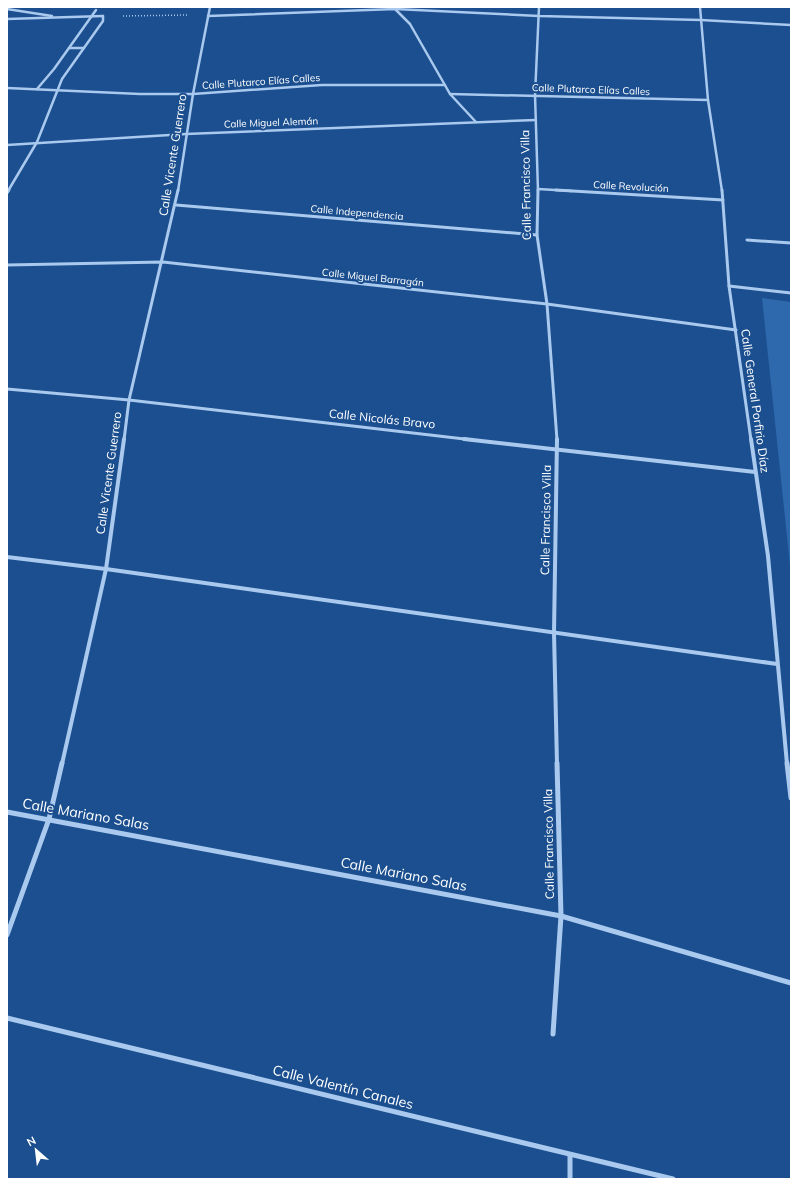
<svg xmlns="http://www.w3.org/2000/svg" width="798" height="1186" font-family="Mulish,sans-serif">
  <style>
    .green { fill: #2e69ad }
    .lines { fill: none; stroke-linecap: round; stroke-linejoin: round }
    .path { stroke: #a9c9ee; stroke-width: 1.5; stroke-dasharray: 1 2; stroke-linecap: butt }
    .minor-far3 { stroke: #a9c9ee; stroke-width: 2.5 }
    .minor-far2 { stroke: #a9c9ee; stroke-width: 3 }
    .minor-far1 { stroke: #a9c9ee; stroke-width: 4 }
    .minor { stroke: #a9c9ee; stroke-width: 5 }
    .labels { text-anchor: middle; stroke-width: 4; stroke-linejoin: round; paint-order: stroke }
    .far-street-label { font-size: 10px; fill: #fff; stroke: #1b4f8f }
    .street-label { font-size: 12px; fill: #fff; stroke: #1b4f8f }
    .near-street-label { font-size: 14px; fill: #fff; stroke: #1b4f8f }
  </style>
  <rect width="100%" height="100%" fill="#1b4f8f"/>
  <path class="green" d="M 762,298 L 791,302 L 791,575 Z"/>
  <g class="lines">
    <path class="path" d="M 123,16 L 188,15"/>
    <g class="minor-far3">
      <path d="M 700,7 L 708,100 L 722,191"/>
      <path d="M 7,9 L 52,16"/>
      <path d="M 396,10 L 410,24 L 450,94 L 476,122"/>
      <path d="M 208,16 L 395,9 L 539,16 L 701,20 L 791,25"/>
      <path d="M 7,19 L 103,16"/>
      <path d="M 69,48 L 84,48"/>
      <path d="M 7,88 L 140,94 L 193,94 L 322,85 L 445,85"/>
      <path d="M 37,89 L 54,69 L 96,10"/>
      <path d="M 450,94 L 708,100"/>
      <path d="M 7,145 L 186,134 L 536,120"/>
      <path d="M 538,189 L 572,191"/>
      <path d="M 8,191 L 37,142 L 62,79 L 103,21 L 103,16"/>
      <path d="M 178,191 L 193,94 L 210,7"/>
      <path d="M 538,191 L 535,95 L 539,7"/>
    </g>
    <g class="minor-far2">
      <path d="M 538,190 L 537,235 L 547,304 L 557,440"/>
      <path d="M 556,190 L 723,200"/>
      <path d="M 722,190 L 729,286 L 751,440"/>
      <path d="M 7,193 L 9,190"/>
      <path d="M 176,205 L 537,235"/>
      <path d="M 747,240 L 791,243"/>
      <path d="M 7,265 L 163,262 L 547,304 L 736,330"/>
      <path d="M 729,286 L 791,293"/>
      <path d="M 7,389 L 129,400 L 473,440"/>
      <path d="M 124,440 L 129,400 L 178,190"/>
    </g>
    <g class="minor-far1">
      <path d="M 464,439 L 755,472"/>
      <path d="M 557,439 L 554,633 L 557,764"/>
      <path d="M 751,439 L 768,556 L 787,764"/>
      <path d="M 7,557 L 106,569 L 777,664"/>
      <path d="M 62,764 L 106,569 L 124,439"/>
    </g>
    <g class="minor">
      <path d="M 787,763 L 791,798"/>
      <path d="M 7,812 L 561,916 L 791,983"/>
      <path d="M 7,935 L 49,819 L 62,763"/>
      <path d="M 7,1018 L 673,1179"/>
      <path d="M 553,1034 L 561,916 L 557,763"/>
      <path d="M 570,1155 L 570,1179"/>
    </g>
  </g>
  <g class="labels">
    <g class="far-street-label">
      <text transform="translate(261 81) rotate(-4)" y="4">Calle Plutarco Elías Calles</text>
      <text transform="translate(591 89) rotate(2)" y="4">Calle Plutarco Elías Calles</text>
      <text transform="translate(271 122) rotate(-2)" y="4">Calle Miguel Alemán</text>
      <text transform="translate(631 186) rotate(3)" y="4">Calle Revolución</text>
      <text transform="translate(357 212) rotate(5)" y="4">Calle Independencia</text>
      <text transform="translate(373 277) rotate(6)" y="4">Calle Miguel Barragán</text>
    </g>
    <g class="street-label">
      <text transform="translate(173 155) rotate(-81)" y="4">Calle Vicente Guerrero</text>
      <text transform="translate(526 185) rotate(-91)" y="4">Calle Francisco Villa</text>
      <text transform="translate(755 401) rotate(82)" y="4">Calle General Porfirio Díaz</text>
      <text transform="translate(382 419) rotate(6)" y="4">Calle Nicolás Bravo</text>
      <text transform="translate(109 473) rotate(-82)" y="4">Calle Vicente Guerrero</text>
      <text transform="translate(546 520) rotate(-89)" y="4">Calle Francisco Villa</text>
      <text transform="translate(549 844) rotate(-91)" y="4">Calle Francisco Villa</text>
    </g>
    <g class="near-street-label">
      <text transform="translate(86 814) rotate(10)" y="5">Calle Mariano Salas</text>
      <text transform="translate(404 874) rotate(11)" y="5">Calle Mariano Salas</text>
      <text transform="translate(343 1087) rotate(14)" y="5">Calle Valentín Canales</text>
    </g>
  </g>
  <rect width="798" height="1186" fill="none" stroke="#ffffff" stroke-width="16"/>
  <g transform="translate(36 1150) rotate(332)" stroke="#1b4f8f" stroke-width="3" paint-order="stroke">
  <path d="M0-3L7 15L0 10L-7 15Z" fill="#ffffff"/>
  <text y="-6" font-size="11" font-weight="bold" text-anchor="middle" fill="#ffffff">N</text>
  </g>
</svg>
